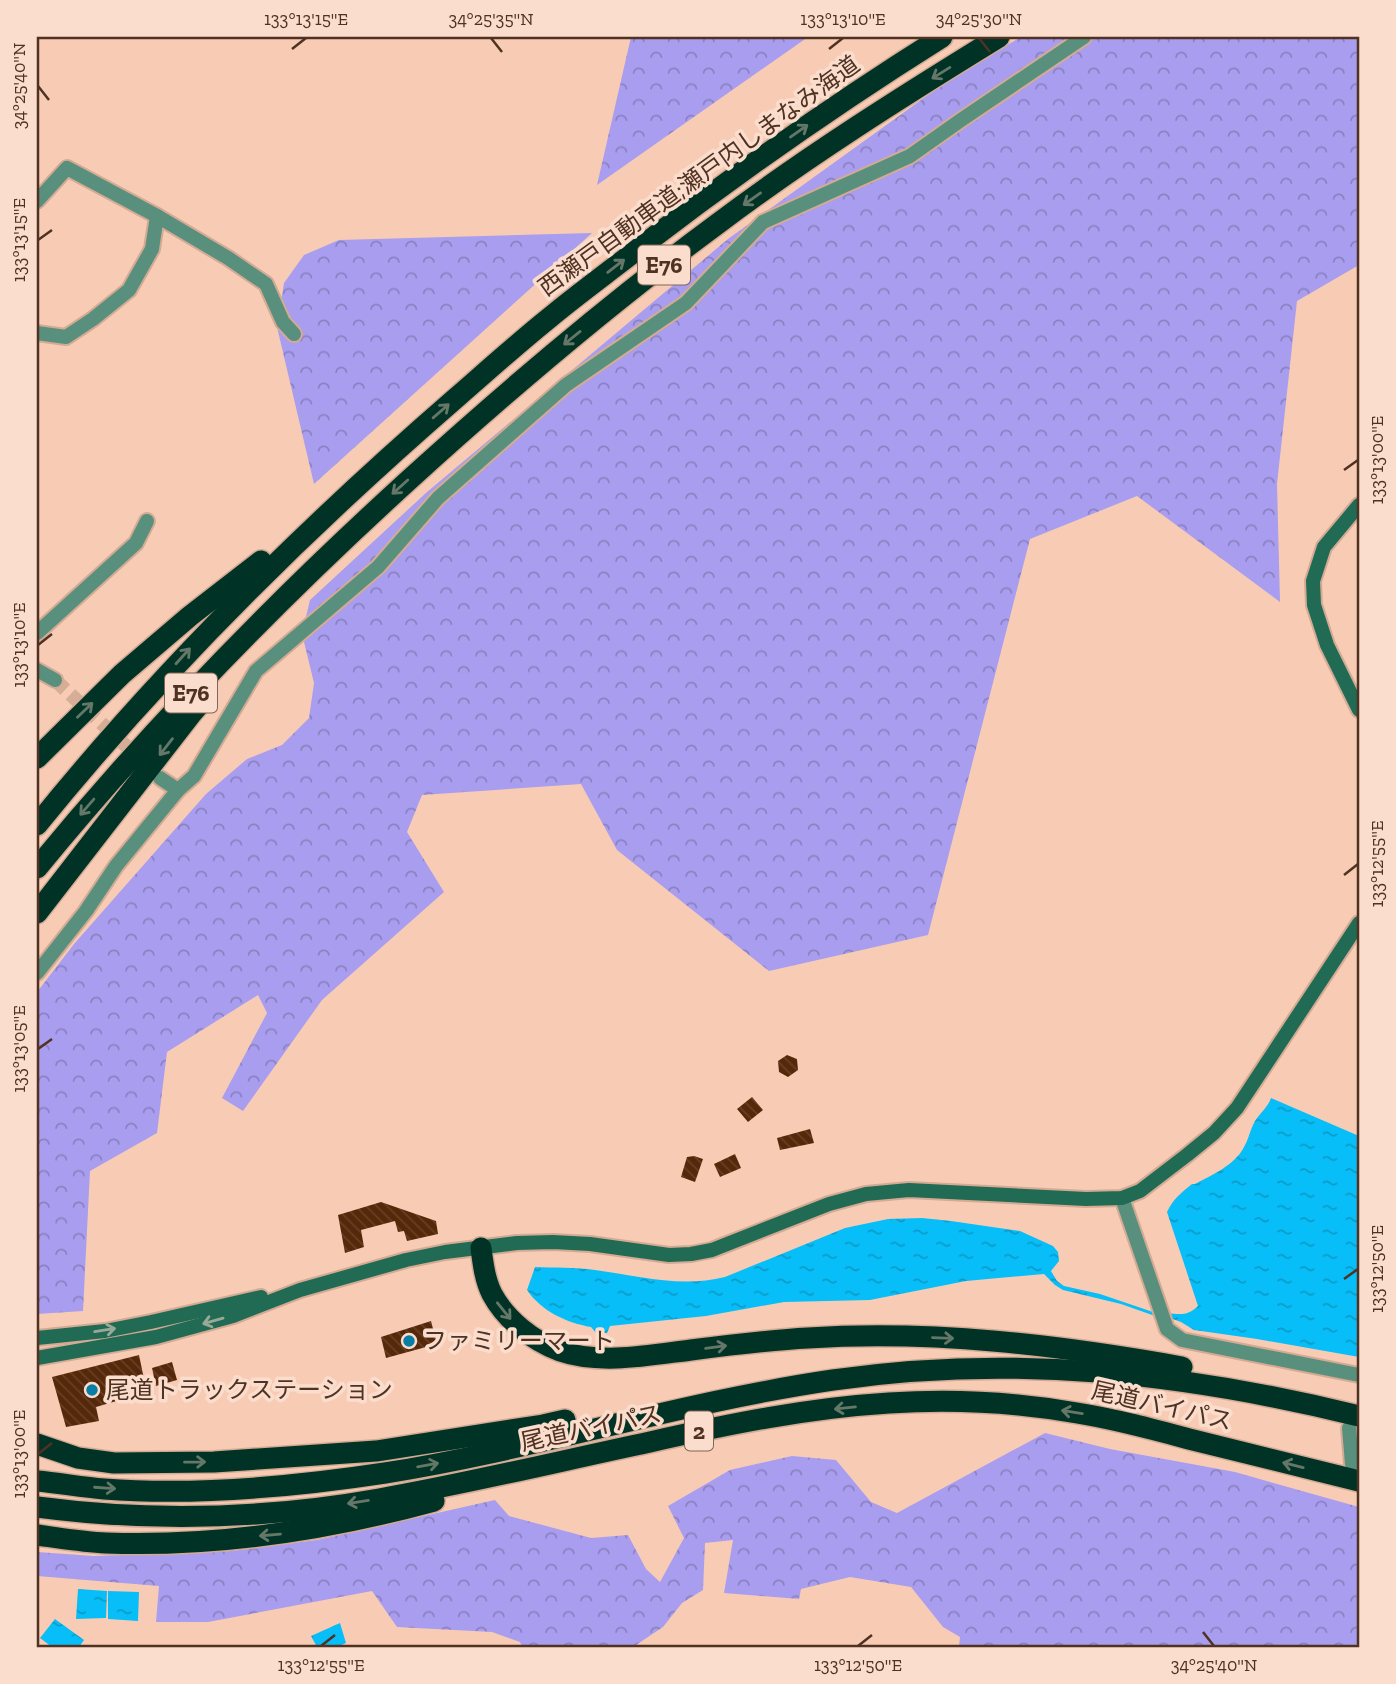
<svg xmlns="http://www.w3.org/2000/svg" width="1396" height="1684" font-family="'Zilla Slab','Noto Sans JP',serif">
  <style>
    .forest { fill: url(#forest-crowns) }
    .water { fill: url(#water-ripples) }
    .building { fill: url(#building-back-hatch) }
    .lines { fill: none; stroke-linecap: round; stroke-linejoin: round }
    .street-tunnel { stroke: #d6ad97; stroke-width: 14; stroke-dasharray: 14 7; stroke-linecap: butt }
    .street-casing { stroke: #d3aa94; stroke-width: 18 }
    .secondary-casing { stroke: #d3aa94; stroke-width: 18 }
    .highway-casing { stroke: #d3aa94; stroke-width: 24 }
    .street { stroke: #59907d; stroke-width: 14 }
    .secondary { stroke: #216a54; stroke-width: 14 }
    .highway { stroke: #003325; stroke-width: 21 }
    .oneway { stroke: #647768 }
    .oneway2 { stroke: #99a997 }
    .ticks { fill: none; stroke: #4f3222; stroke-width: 2.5 }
    .poi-dot { fill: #087ea5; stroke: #fbddcd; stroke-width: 2.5 }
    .labels { text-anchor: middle; stroke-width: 7; stroke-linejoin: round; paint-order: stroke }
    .shield { fill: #fbddcd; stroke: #836555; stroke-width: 2 }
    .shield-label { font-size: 23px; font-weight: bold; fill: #4f3222 }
    .street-label { font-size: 24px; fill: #4f3222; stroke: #fbddcd }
    .poi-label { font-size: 24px; fill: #4f3222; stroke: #fbddcd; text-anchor: start }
    .neatline { fill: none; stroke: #4f3222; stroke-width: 2.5 }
    .ticks-label { font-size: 18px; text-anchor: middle; fill: #4f3222 }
  </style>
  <defs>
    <pattern id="forest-crowns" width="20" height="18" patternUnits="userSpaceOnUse" patternTransform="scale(1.75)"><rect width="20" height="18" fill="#a89def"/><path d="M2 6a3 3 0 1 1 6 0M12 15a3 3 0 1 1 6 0" fill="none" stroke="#8b81c1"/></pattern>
    <pattern id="water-ripples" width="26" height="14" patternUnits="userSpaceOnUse" patternTransform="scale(1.75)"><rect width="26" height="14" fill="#08bef8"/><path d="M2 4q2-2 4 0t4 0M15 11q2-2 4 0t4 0" fill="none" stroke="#0b9bc8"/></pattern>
    <pattern id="building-back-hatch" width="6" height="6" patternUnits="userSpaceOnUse" patternTransform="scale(1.75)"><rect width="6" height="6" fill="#56280a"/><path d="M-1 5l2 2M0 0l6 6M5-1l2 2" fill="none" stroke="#673f25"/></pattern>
  </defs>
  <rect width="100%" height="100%" fill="#f8ccb4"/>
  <g class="forest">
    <path d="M 631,37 L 808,37 L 597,185 Z"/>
    <path d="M 1021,37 L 1359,37 L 1359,265 L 1297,301 L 1277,484 L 1280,602 L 1137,496 L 1030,539 L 928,935 L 769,971 L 617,850 L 581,784 L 422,795 L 407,832 L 444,892 L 322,1000 L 243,1111 L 222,1098 L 267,1013 L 258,995 L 167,1052 L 157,1133 L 90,1171 L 83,1311 L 37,1314 L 37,992 L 74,944 L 206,794 L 247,759 L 282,745 L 309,718 L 314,683 L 304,642 L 305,621 L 310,600 L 427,492 L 728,239 L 953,77 Z"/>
    <path d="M 592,233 L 314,484 L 277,327 L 284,283 L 304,255 L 339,240 Z"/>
    <path d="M 1045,1433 L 1110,1449 L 1235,1472 L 1359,1507 L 1359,1647 L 959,1647 L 960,1637 L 943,1627 L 911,1587 L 850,1577 L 801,1589 L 799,1599 L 724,1593 L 733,1540 L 705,1543 L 703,1590 L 682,1603 L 663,1627 L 633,1647 L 522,1647 L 520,1642 L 492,1632 L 397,1627 L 372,1591 L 208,1622 L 156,1622 L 159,1586 L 37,1576 L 37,1552 L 94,1556 L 231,1551 L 317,1540 L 495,1500 L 509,1516 L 591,1538 L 628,1535 L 646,1569 L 660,1582 L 684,1538 L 668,1506 L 730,1470 L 792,1456 L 836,1460 L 871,1502 L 897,1513 Z"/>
  </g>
  <g class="water">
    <path d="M 1271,1098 L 1359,1136 L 1359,1357 L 1257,1339 L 1194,1330 L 1181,1322 L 1170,1318 L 1168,1313 C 1181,1315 1189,1315 1198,1306 L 1167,1212 C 1173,1199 1181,1193 1192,1184 L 1195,1184 C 1212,1175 1235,1165 1244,1147 C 1249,1138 1250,1130 1255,1121 C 1260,1113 1268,1107 1271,1098 Z"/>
    <path d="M 922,1218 L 951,1221 L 1020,1231 L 1053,1246 L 1058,1252 L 1059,1261 L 1051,1271 L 1057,1281 L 1064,1286 L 1100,1294 L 1153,1312 L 1155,1316 L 1121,1304 L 1063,1290 L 1055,1285 L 1044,1274 L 966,1281 L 870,1300 L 784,1302 L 706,1316 L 610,1326 L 607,1333 L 596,1333 L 591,1327 C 567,1323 541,1311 527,1290 L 535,1267 C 554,1268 575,1267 595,1270 C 639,1276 681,1288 725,1277 L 845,1228 L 888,1219 Z"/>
    <path d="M 78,1589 L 107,1591 L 106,1618 L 76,1619 Z"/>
    <path d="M 108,1591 L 139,1592 L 138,1621 L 108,1619 Z"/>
    <path d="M 55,1619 L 84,1640 L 79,1647 L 52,1647 L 40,1638 Z"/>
    <path d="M 340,1623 L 346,1643 L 337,1647 L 317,1647 L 311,1636 Z"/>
  </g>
  <g class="building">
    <path d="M 787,1055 L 797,1059 L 798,1070 L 788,1077 L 779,1072 L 778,1061 Z"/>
    <path d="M 752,1097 L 763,1110 L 748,1122 L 737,1109 Z"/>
    <path d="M 810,1129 L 814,1143 L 780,1150 L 777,1138 Z"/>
    <path d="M 735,1154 L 741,1168 L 720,1177 L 714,1164 Z"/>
    <path d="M 694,1156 L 703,1159 L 695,1182 L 681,1177 L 687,1157 Z"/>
    <path d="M 381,1202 L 436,1221 L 438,1234 L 407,1241 L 404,1231 L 398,1232 L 395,1221 L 361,1230 L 364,1247 L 345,1253 L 338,1215 Z"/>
    <path d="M 431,1321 L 437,1344 L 386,1358 L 381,1337 Z"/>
    <path d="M 139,1355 L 144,1379 L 127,1383 L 130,1397 L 96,1407 L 99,1421 L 66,1427 L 52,1377 Z"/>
    <path d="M 172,1362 L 177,1380 L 156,1386 L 152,1368 Z"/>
  </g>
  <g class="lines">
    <path class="street-tunnel" d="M 55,680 L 139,758"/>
    <defs>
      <g id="street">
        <path d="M 37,201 L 67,168 L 157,216 L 228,258 L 266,284 L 283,322 L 294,334"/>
        <path d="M 37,333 L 66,337 L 93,319 L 129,290 L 152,249 L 157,216"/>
        <path d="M 37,633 L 136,543 L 147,521"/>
        <path d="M 37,670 L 55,680"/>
        <path d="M 178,790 L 194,776 L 256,671 L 378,567 L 438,498 L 566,385 L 686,303 L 763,222 L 910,156 L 961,120 L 1084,37"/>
        <path d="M 37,973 L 86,911 L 116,866 L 178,790 L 160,778"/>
        <path d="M 1122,1198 L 1167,1329 L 1182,1340 L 1359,1375"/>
        <path d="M 1349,1428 L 1352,1464"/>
      </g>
      <g id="secondary">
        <path d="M 1359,505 L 1324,547 L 1313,581 L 1314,605 L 1327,645 L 1359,710"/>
        <path d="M 37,1338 L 105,1331 L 151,1322 L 261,1297"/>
        <path d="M 37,1358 L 156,1337 L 233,1316 L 300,1290 L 406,1260 L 445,1252 L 517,1243 L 553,1242 L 590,1244 L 669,1255 L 691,1254 L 712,1250 L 829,1204 L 866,1194 L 909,1190 L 1086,1199 L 1122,1198 L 1140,1191 L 1187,1155 L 1214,1133 L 1237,1108 L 1359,923"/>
      </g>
      <g id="highway">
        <path d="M 37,758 L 122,674 L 190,616 L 261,561"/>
        <path d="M 37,825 C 163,669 305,529 456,398 C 487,371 517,344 548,319 C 573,298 599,279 625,259 C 727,180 832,106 942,37"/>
        <path d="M 37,868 C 151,729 277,600 410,479 C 508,390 609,304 716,225 C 806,157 903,96 999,37"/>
        <path d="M 37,913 L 192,713 L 205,698"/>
        <path d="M 481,1248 C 483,1264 485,1280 492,1294 C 506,1320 533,1341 560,1351 C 600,1365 651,1355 691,1350 C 730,1345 769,1340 808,1338 C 933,1330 1059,1345 1182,1367"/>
        <path d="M 37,1444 L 78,1458 L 114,1463 L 214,1462 L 376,1451 L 543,1425 L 565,1420"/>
        <path d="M 37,1481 C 59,1483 81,1487 104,1489 C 197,1496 293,1487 385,1473 C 536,1449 682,1402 833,1380 C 1013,1354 1184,1373 1359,1416"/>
        <path d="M 37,1507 C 151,1522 266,1519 379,1499 C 470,1483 560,1461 650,1442 C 729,1424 808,1408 889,1403 C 952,1399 1015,1402 1077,1413 C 1115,1419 1152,1429 1189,1439 C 1246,1453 1303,1467 1359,1481"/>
        <path d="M 37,1535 C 60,1538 83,1542 106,1543 C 217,1547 328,1530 434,1501"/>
      </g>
    </defs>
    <use href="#street" class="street-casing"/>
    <use href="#secondary" class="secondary-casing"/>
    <use href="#highway" class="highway-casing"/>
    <use href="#street" class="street"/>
    <use href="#secondary" class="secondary"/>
    <use href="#highway" class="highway"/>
  </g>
  <defs><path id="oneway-shaft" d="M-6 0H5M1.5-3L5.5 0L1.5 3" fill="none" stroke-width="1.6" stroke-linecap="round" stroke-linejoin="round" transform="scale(1.75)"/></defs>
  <g class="oneway">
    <use href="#oneway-shaft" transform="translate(941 73) rotate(148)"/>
    <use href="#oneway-shaft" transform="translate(799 131) rotate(-35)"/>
    <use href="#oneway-shaft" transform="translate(752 199) rotate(145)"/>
    <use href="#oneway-shaft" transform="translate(616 266) rotate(-38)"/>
    <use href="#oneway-shaft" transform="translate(572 338) rotate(141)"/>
    <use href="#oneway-shaft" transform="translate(441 411) rotate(-41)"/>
    <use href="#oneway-shaft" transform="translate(400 487) rotate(138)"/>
    <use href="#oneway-shaft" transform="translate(183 656) rotate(-48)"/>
    <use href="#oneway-shaft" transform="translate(85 710) rotate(-44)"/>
    <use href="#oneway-shaft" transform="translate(166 747) rotate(128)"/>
    <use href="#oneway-shaft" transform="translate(87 807) rotate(131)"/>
    <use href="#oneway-shaft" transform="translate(504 1311) rotate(51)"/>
    <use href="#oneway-shaft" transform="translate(943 1338) rotate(2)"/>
    <use href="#oneway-shaft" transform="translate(716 1347) rotate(-7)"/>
    <use href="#oneway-shaft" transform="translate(845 1408) rotate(174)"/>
    <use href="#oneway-shaft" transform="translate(1072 1412) rotate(-171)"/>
    <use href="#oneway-shaft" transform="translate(195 1462) rotate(-1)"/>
    <use href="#oneway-shaft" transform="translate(428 1465) rotate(-10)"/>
    <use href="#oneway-shaft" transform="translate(1293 1465) rotate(-166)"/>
    <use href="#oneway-shaft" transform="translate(105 1488) rotate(4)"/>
    <use href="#oneway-shaft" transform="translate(358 1502) rotate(171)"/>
    <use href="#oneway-shaft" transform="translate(270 1535) rotate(175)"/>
  </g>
  <g class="oneway2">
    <use href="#oneway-shaft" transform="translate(213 1321) rotate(164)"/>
    <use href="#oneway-shaft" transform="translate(105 1330) rotate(-9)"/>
  </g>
  <path class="ticks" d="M 491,38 L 502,52M 979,38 L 990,52M 292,49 L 306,38M 829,49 L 843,38M 38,86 L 49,100M 38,240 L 52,230M 1344,470 L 1358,460M 38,645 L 52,634M 1344,875 L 1358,864M 38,1049 L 52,1039M 1344,1279 L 1358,1269M 38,1454 L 52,1443M 1203,1632 L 1214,1646M 321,1646 L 335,1635M 858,1646 L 872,1635"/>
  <g class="poi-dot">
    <circle cx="409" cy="1341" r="7"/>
    <circle cx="92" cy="1390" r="7"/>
  </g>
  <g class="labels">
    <g class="shield">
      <rect x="638" y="245.5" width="52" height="39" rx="5"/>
      <rect x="165" y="673.5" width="52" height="39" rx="5"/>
      <rect x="685" y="1411.5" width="28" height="39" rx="5"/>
    </g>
    <g class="shield-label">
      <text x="664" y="273">E76</text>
      <text x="191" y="701">E76</text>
      <text x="699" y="1439">2</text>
    </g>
    <g class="street-label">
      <text transform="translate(699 176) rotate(-36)" y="8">西瀬戸自動車道;瀬戸内しまなみ海道</text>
      <text transform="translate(1162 1406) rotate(13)" y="8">尾道バイパス</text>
      <text transform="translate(591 1428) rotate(-12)" y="8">尾道バイパス</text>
    </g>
    <g class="poi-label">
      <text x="423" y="1349">ファミリーマート</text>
      <text x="106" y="1398">尾道トラックステーション</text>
    </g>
  </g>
  <rect width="1396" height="1684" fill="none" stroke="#fbddcd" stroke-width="77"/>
  <rect x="38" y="38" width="1320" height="1608" class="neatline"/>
  <g class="ticks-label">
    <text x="306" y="25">133°13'15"E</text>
    <text x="491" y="25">34°25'35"N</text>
    <text x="843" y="25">133°13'10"E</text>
    <text x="979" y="25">34°25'30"N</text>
    <text transform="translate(19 86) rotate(-90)" y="6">34°25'40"N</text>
    <text transform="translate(19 240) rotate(-90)" y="6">133°13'15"E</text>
    <text transform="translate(1377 460) rotate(-90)" y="6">133°13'00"E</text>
    <text transform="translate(19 645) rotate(-90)" y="6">133°13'10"E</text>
    <text transform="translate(1377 864) rotate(-90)" y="6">133°12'55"E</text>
    <text transform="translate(19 1049) rotate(-90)" y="6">133°13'05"E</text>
    <text transform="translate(1377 1269) rotate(-90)" y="6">133°12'50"E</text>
    <text transform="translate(19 1454) rotate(-90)" y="6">133°13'00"E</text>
    <text x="321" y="1671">133°12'55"E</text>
    <text x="858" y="1671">133°12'50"E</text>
    <text x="1214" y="1671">34°25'40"N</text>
  </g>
</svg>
